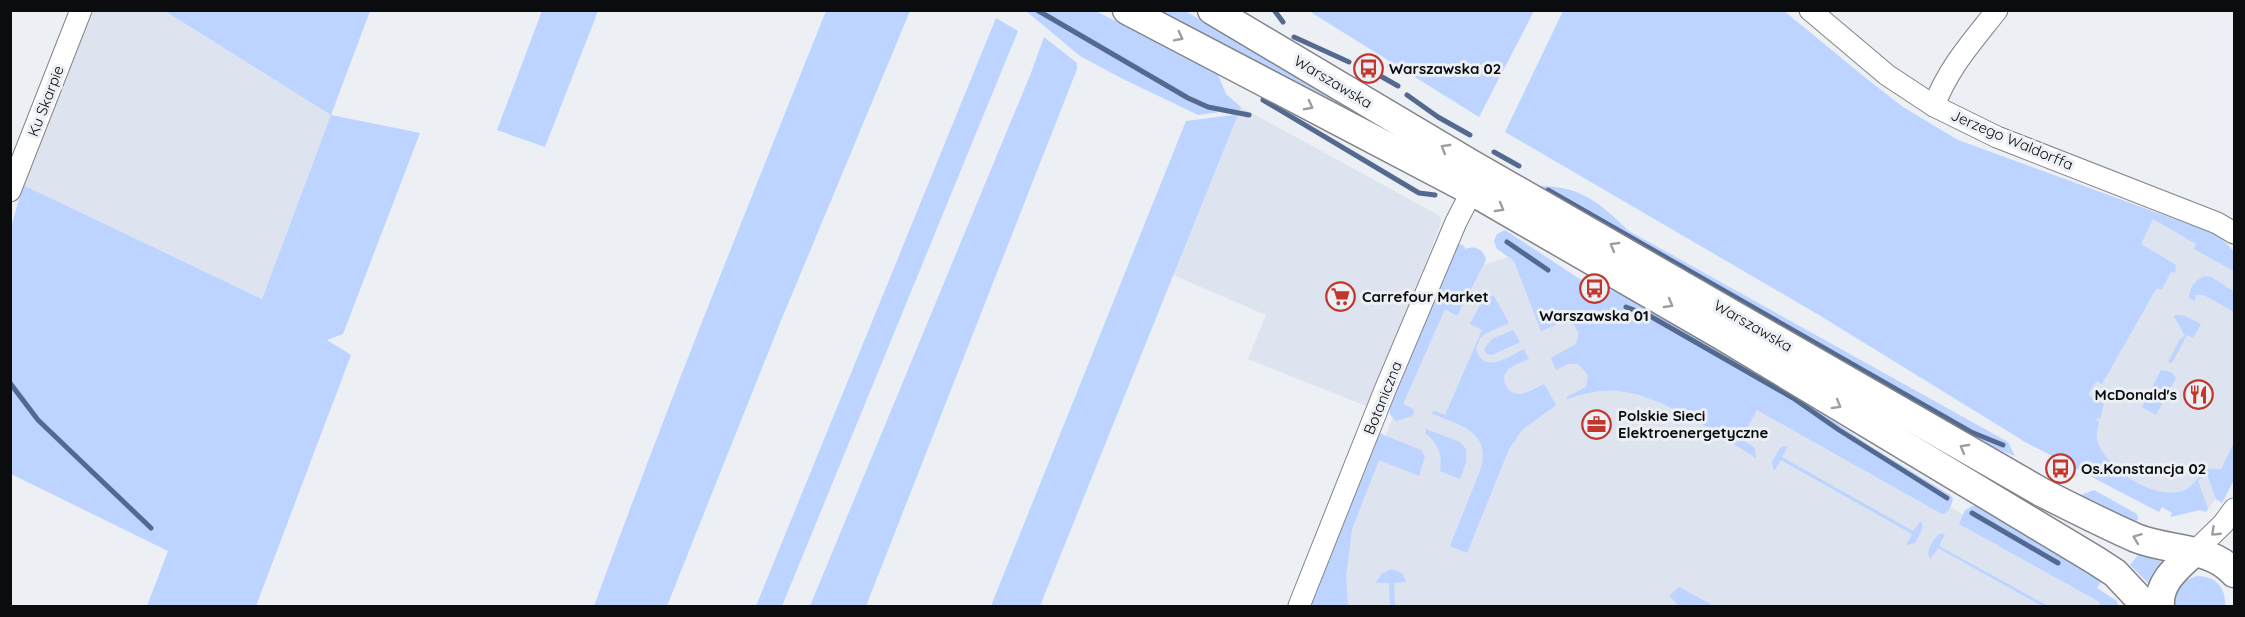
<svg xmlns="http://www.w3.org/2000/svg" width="2245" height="617" font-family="Quicksand,sans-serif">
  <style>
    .built { fill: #dde3ef }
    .green { fill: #bcd4ff }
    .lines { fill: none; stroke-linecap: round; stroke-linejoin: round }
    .stream { stroke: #546990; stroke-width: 5 }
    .minor-casing { stroke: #828489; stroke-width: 23 }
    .secondary-casing { stroke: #828489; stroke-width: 31 }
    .minor { stroke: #fff; stroke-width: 21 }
    .secondary { stroke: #fff; stroke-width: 28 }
    .oneway { stroke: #9d9e9e }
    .labels { text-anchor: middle; stroke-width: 6; stroke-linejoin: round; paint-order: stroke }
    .poi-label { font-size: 15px; font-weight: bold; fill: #0b0c0d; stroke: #eceff4; text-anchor: start }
    .street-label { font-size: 15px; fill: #0b0c0d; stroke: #eceff4 }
  </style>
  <rect width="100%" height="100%" fill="#eceff4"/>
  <g class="built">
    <path d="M 89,11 L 165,11 L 331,115 L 262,299 L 23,185 Z"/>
    <path d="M 1241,107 L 1440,216 L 1441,223 L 1369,407 L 1248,359 L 1266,315 L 1173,275 Z"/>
    <path d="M 2153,219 L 2227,243 L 2234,252 L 2234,474 L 2206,512 L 2200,510 L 2170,517 L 2172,513 L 2162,507 L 2159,512 L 2048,454 L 2135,304 L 2158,254 L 2140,244 Z"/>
    <path d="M 1508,257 L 1950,507 L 2118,606 L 1343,606 L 1342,579 L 1348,528 L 1421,348 L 1465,271 Z"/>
  </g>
  <g class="green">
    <path d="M 165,11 L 370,11 L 331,115 L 420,133 L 343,334 L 327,340 L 351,355 L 256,606 L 147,606 L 168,551 L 11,474 L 10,231 L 23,185 L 262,299 L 331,115 Z"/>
    <path d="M 542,11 L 598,11 L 545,147 L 497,130 Z"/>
    <path d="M 826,11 L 910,11 L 780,323 L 667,606 L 594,606 C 667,406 747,208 826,11 Z"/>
    <path d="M 1026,11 L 1096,11 L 1218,75 L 1226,94 L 1241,107 L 1040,606 L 991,606 L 1186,121 L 1234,115 L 1220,112 L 1198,115 L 1121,78 L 1080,56 Z"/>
    <path d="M 1152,11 L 1185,11 L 1508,194 Z"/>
    <path d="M 1309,11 L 1534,11 L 1479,117 Z"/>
    <path d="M 1563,11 L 1784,11 L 1867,79 L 1903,107 L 1958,140 L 2218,235 L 2234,252 L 2234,271 L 2194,249 L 2196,244 L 2153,219 L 2141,244 L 2176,265 L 2175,273 L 2171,272 L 2162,289 L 2156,289 L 2102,384 L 2096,381 L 2088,395 L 2104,404 L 2100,419 L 2097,418 L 2096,420 L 2099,422 C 2097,430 2095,437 2099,445 C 2110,470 2151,498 2179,492 C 2189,490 2194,483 2200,475 L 2202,478 L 2198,480 L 2208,509 L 2206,512 L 2200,510 L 2170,517 L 2172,513 L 2162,507 L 2159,512 L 2027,443 L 1819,315 L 1505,132 Z"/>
    <path d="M 996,18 L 1018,31 L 782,606 L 756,606 Z"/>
    <path d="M 1044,37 L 1077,63 L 1077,69 L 866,606 L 810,606 L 1031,73 Z"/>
    <path d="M 1538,186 C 1582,186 1598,202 1629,231 L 2008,442 L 2015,456 L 1983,444 Z"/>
    <path d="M 1505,230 L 1589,285 L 1587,289 L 1597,294 L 1605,288 L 1645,303 L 1710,346 L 1789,391 L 1870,446 L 1950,495 L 1953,498 C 1952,505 1949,513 1942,514 L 1757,410 L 1741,439 L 1755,448 L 1756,458 C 1718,434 1662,395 1618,391 C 1601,389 1583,394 1567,399 L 1567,397 L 1586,387 L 1588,375 L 1578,364 L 1568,364 L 1556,370 L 1551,358 L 1576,344 L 1579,333 L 1574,325 L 1565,321 L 1541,331 L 1514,261 L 1497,249 L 1494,241 L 1497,234 Z"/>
    <path d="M 1458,244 L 1463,245 L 1466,249 C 1475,245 1484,250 1486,260 L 1457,316 L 1445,309 L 1403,404 L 1413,409 L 1414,414 L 1412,416 L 1396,421 L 1390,414 L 1389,407 Z"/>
    <path d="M 2205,276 L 2211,277 L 2232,290 L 2234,293 L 2234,312 L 2204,295 L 2195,295 L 2195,301 L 2189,298 C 2189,289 2195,279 2205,276 Z"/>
    <path d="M 1488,295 L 1494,296 L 1509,323 L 1485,334 L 1480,338 L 1476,348 C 1484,376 1507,357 1524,349 L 1529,359 C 1523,362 1512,365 1507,371 C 1499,381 1509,396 1521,394 C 1529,393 1537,387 1544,384 L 1556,405 L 1522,430 L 1509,449 L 1467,553 L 1450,546 L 1481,468 C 1491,431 1459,425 1433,414 L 1432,412 L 1435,411 L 1445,415 L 1482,330 L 1470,324 L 1483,299 Z"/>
    <path d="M 2177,315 L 2185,316 L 2201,324 L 2193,338 L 2187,335 L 2172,363 L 2168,362 L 2180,339 L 2185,336 L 2174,316 Z"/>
    <path d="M 1513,330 L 1520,342 L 1492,355 L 1487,354 L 1484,349 L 1492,339 Z"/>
    <path d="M 2161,370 L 2171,372 L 2176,378 L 2156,415 L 2142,407 Z"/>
    <path d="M 1426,429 L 1460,442 L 1466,449 L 1466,462 L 1460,479 L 1440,471 C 1443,455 1438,443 1425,433 Z"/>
    <path d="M 1379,433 L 1421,450 L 1425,456 L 1419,476 L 1379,460 L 1352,529 L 1346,577 L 1348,606 L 1310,606 Z"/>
    <path d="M 2234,443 L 2234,480 L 2222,503 L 2216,499 L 2205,469 L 2221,469 Z"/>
    <path d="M 1784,446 L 1788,446 L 1782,457 L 1913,531 L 1921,521 L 1923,527 L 1915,543 L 1906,545 L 1912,534 L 1781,460 L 1774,471 L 1772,462 L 1780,448 Z"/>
    <path d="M 2094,490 L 2137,514 L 2138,518 L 2136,523 L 2114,514 L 2081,495 Z"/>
    <path d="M 1972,506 L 1978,506 L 2102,580 L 2097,588 L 2117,601 L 2118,606 L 2101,606 L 2098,601 L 1959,524 L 1965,510 Z"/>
    <path d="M 1940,534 L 1945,534 L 1939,546 L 2048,606 L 2042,606 L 1938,548 L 1930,559 L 1928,553 C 1930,546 1934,537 1940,534 Z"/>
    <path d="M 2138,555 L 2166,563 L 2150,585 L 2130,565 Z"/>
    <path d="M 1392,569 L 1403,574 L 1406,582 L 1394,583 L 1395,606 L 1390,606 L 1389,583 L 1376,583 L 1381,574 Z"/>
    <path d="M 2197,576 C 2216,576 2226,588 2225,606 L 2175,606 C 2175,590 2181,581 2197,576 Z"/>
    <path d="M 1679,587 L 1714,606 L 1679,606 L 1669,596 Z"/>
  </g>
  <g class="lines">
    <g class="stream">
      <path d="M 1037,10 L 1188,98 L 1208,107 L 1249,115"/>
      <path d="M 1274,10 L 1283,22"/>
      <path d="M 1294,37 L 1349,62"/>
      <path d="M 1377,74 L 1398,86"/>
      <path d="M 1407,95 L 1438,117 L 1470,135"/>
      <path d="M 1263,100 L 1419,193 L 1435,195"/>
      <path d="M 1494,152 L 1519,166"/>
      <path d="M 1548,190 L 1971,432 L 2003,445"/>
      <path d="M 1507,242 L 1548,270"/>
      <path d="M 1626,307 L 1650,316 L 1793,398 L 1839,430 L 1947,498"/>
      <path d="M 10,383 L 38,420 L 151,528"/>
      <path d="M 1972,513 L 2058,563"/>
    </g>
    <defs>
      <g id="minor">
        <path d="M 1810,10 L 1887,75 L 1934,106 L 1997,137 L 2217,223 L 2234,233"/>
        <path d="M 1934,106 C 1948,68 1972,42 1997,10"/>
        <path d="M 10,191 L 81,10"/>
        <path d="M 2194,552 L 2223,524 L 2234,509"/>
        <path d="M 1299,606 L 1385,390 L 1456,222 L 1472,191"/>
      </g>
      <g id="secondary">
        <path d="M 1127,10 L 1472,191 L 1721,335 L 2095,560 L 2115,573 L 2146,606"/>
        <path d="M 1212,10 L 1471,164 L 2041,492 C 2073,508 2104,524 2136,538 C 2167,551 2211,546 2234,573"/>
        <path d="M 2160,606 C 2158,582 2178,567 2194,552"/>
      </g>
    </defs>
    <use href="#minor" class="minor-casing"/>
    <use href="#secondary" class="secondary-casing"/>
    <use href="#minor" class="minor"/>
    <use href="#secondary" class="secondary"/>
  </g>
  <defs><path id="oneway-chevron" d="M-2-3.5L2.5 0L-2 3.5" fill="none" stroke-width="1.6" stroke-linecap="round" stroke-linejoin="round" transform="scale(1.5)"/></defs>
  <g class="oneway">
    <use href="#oneway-chevron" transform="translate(1179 37) rotate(27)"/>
    <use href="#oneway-chevron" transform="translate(1309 106) rotate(28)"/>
    <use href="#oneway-chevron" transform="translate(1445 148) rotate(-149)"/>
    <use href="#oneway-chevron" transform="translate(1500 208) rotate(30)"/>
    <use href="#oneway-chevron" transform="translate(1614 246) rotate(-150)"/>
    <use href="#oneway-chevron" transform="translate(1669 304) rotate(30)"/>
    <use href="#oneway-chevron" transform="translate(1837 405) rotate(31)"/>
    <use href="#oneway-chevron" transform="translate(1964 448) rotate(-150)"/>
    <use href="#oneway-chevron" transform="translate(2215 532) rotate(136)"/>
    <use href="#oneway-chevron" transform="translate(2137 538) rotate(-159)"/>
  </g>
  <defs>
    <symbol id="bus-ring" viewBox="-11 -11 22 22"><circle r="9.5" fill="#eceff4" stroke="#c3362b" stroke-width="1.5"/><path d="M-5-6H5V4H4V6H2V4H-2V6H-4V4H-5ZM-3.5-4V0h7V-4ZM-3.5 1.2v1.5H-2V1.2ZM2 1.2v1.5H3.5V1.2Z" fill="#c3362b"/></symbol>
    <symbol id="supermarket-ring" viewBox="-11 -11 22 22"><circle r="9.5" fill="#eceff4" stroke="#c3362b" stroke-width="1.5"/><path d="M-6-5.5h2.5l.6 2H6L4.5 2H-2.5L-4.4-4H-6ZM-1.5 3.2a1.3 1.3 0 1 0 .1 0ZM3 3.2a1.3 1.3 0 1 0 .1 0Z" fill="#c3362b"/></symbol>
    <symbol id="restaurant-ring" viewBox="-11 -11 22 22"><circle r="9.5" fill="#eceff4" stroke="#c3362b" stroke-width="1.5"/><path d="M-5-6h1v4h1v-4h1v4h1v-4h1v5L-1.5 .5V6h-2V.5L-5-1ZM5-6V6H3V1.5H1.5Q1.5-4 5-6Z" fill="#c3362b"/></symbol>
    <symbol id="office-ring" viewBox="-11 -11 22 22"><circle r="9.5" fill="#eceff4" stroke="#c3362b" stroke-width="1.5"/><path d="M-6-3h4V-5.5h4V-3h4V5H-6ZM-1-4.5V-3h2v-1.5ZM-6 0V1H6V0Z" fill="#c3362b"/></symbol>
  </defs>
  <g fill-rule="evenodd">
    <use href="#bus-ring" x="1352" y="52" width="33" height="33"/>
    <use href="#bus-ring" x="1578" y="272" width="33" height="33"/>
    <use href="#supermarket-ring" x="1324" y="280" width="33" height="33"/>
    <use href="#restaurant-ring" x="2182" y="378" width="33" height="33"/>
    <use href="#office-ring" x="1580" y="408" width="33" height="33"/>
    <use href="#bus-ring" x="2044" y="452" width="33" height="33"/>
  </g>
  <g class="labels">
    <g class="poi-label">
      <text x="1389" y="74">Warszawska 02</text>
      <text x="1362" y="302">Carrefour Market</text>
      <text x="1594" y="321" text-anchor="middle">Warszawska 01</text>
      <text x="2177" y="400" text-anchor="end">McDonald's</text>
      <text x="1618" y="421">Polskie Sieci<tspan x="1618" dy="17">Elektroenergetyczne</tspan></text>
      <text x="2081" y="474">Os.Konstancja 02</text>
    </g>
    <g class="street-label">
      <text transform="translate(1333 82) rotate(31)" y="5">Warszawska</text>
      <text transform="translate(46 101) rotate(-69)" y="5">Ku Skarpie</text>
      <text transform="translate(2012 140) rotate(23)" y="5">Jerzego Waldorffa</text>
      <text transform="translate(1753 326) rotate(30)" y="5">Warszawska</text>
      <text transform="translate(1383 398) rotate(-68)" y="5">Botaniczna</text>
    </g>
  </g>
  <rect width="2245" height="617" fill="none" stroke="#0b0c0d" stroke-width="24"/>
</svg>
